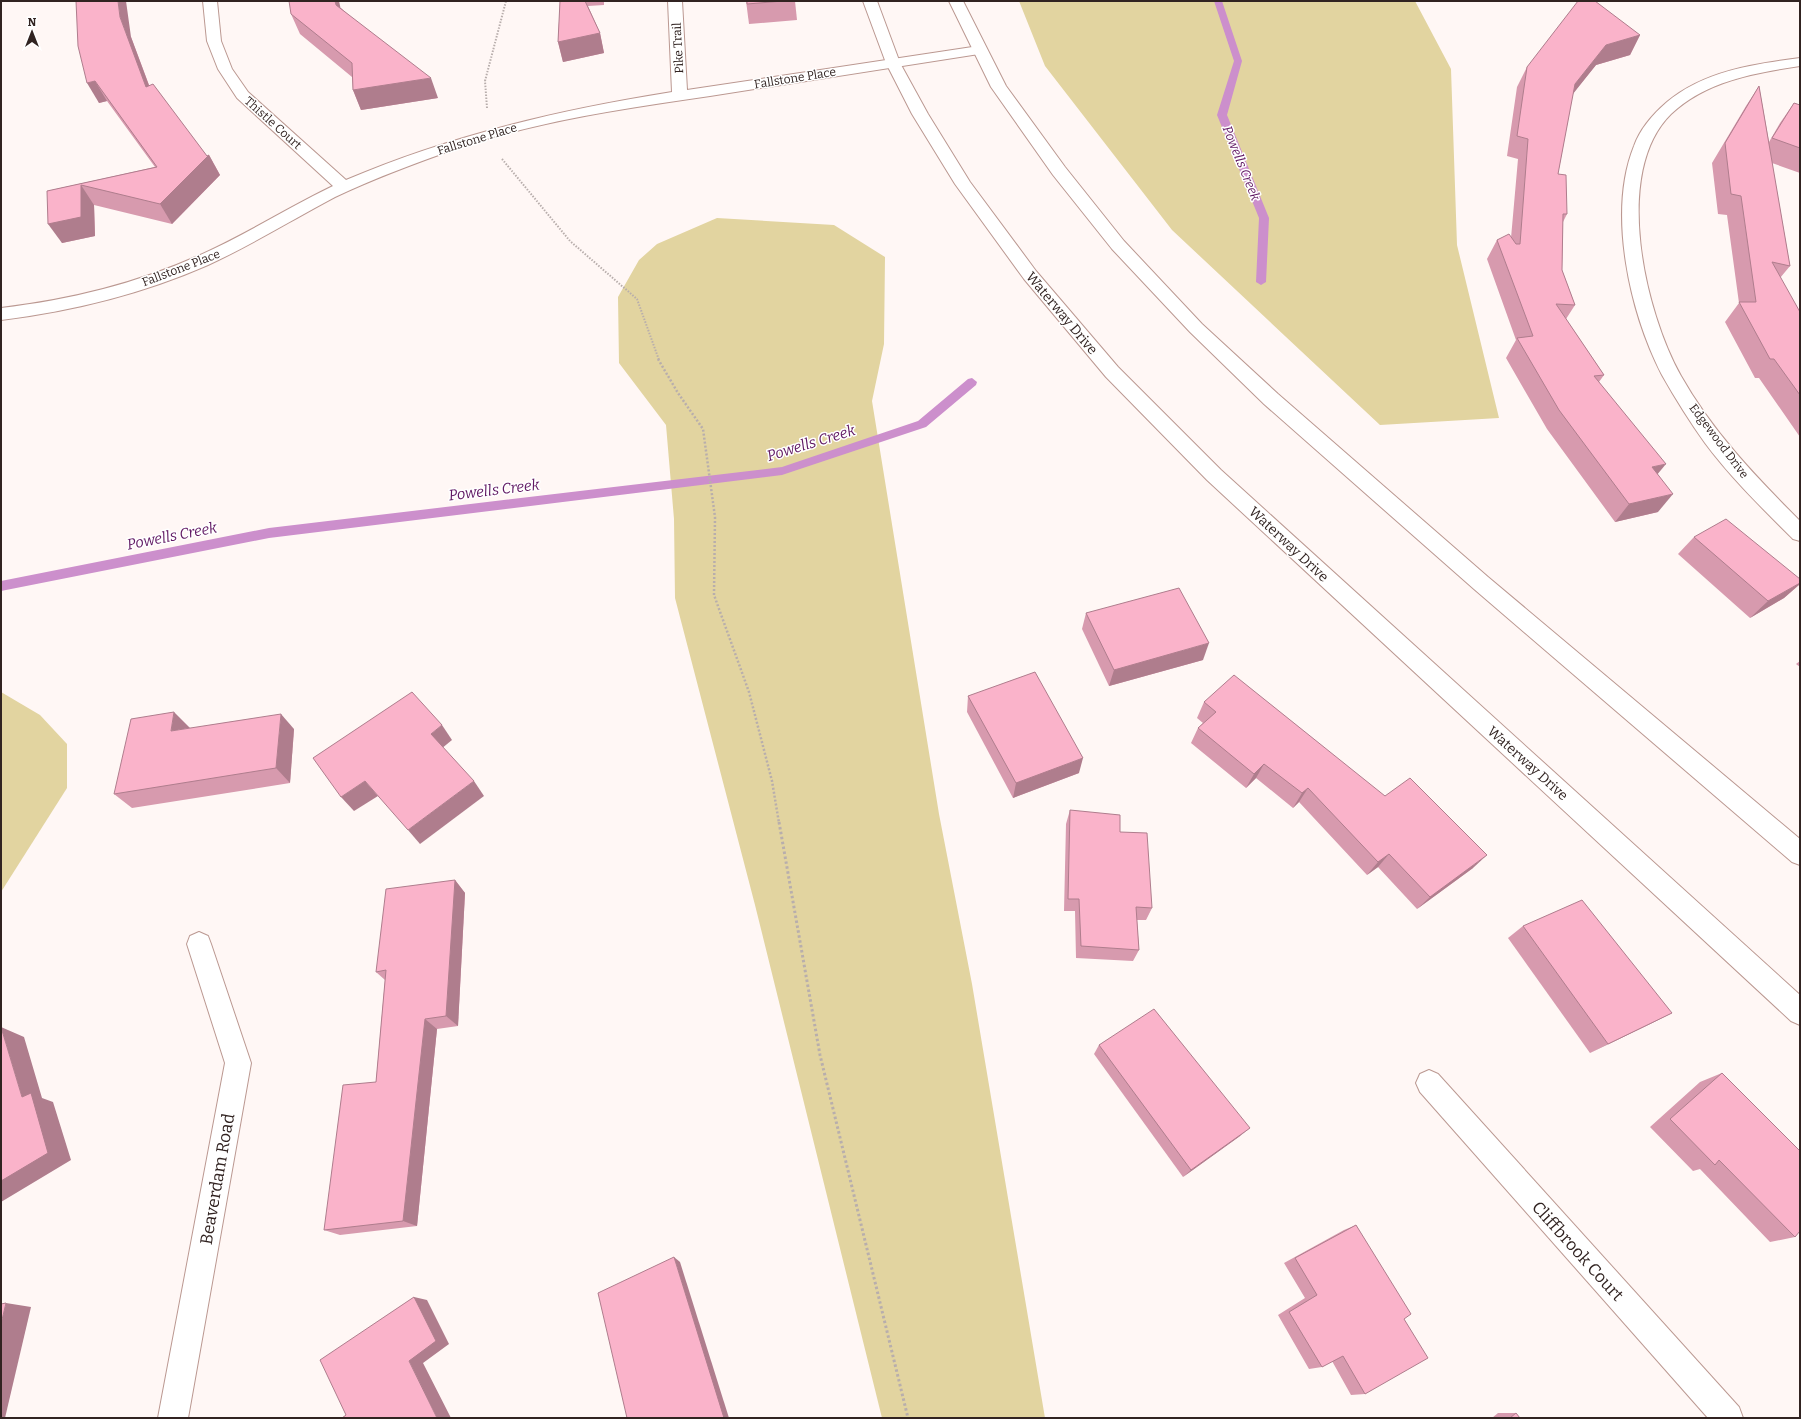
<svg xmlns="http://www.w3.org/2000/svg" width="1801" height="1419" font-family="Bitter,serif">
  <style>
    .green { fill: #e2d4a0 }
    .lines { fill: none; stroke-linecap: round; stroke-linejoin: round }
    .stream { fill: #cc8fcc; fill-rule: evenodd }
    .street-casing { stroke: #bb9891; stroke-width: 2 }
    .secondary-casing { stroke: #bb9891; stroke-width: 2 }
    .path-far2 { stroke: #b8aeac; stroke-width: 2; stroke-dasharray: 1.5 1.5; stroke-linecap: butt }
    .path-far1 { stroke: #b8aeac; stroke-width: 2.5; stroke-dasharray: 2 2; stroke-linecap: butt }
    .path { stroke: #b8aeac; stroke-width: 3; stroke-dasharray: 2.5 2.5; stroke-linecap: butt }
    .street { fill: #fff; fill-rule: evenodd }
    .secondary { fill: #fff; fill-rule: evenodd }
    .wall { fill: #d79aae }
    .shaded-wall { fill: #af7d8d }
    .building { fill: #fab3ca; stroke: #af7d8d }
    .labels { text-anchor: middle; stroke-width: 3; stroke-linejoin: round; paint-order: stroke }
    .far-street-label { font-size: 12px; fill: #312321; stroke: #fff }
    .far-water-label { font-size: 13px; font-style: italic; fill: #601863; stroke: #fff }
    .street-label { font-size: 14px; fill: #312321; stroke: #fff }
    .water-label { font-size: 15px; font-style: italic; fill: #601863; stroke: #fff }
    .near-street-label { font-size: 17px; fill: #312321; stroke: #fff }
  </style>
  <rect width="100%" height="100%" fill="#fff7f5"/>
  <g class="green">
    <path d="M 1019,1 L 1415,1 L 1451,69 L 1457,245 L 1499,418 L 1380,425 L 1172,230 L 1045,66 Z"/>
    <path d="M 717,218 L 834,225 L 885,257 L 884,344 L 872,401 L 939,814 L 972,984 L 1045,1418 L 882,1418 L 755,905 L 675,598 L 674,519 L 666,425 L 619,363 L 618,297 L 639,260 L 657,244 Z"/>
    <path d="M 1,692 L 40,715 L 67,744 L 67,788 L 1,892 Z"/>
  </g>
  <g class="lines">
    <g class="stream">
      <path d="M 1214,1 L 1222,1 L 1242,61 L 1227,115 L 1269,218 L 1266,282 L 1261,285 L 1256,282 L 1259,218 L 1217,115 L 1234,61 Z"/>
      <path d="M 972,378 L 977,382 L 976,385 L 926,427 L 782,475 L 269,538 L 1,591 L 1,581 L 269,528 L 782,467 L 918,421 L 968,379 Z"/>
    </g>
    <defs>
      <g id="street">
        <path d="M 203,1 L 217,1 L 221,41 L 232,69 L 248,92 L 346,180 C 451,135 560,110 672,92 L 668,1 L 682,1 L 687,90 L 979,46 L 984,47 L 986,50 L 984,53 L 979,54 C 889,68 800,82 710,96 C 627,108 544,120 464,146 C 421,161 377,177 335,197 C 293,219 252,245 208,265 C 142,294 73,311 1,320 L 1,308 C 69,300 135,284 198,256 C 244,236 287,208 333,186 L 237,98 L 218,69 L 207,41 Z"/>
        <path d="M 1800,58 L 1800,66 C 1754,73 1706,81 1671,114 C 1612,172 1645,312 1681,376 C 1712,431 1755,476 1800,521 L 1800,541 L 1793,539 C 1762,508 1731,478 1705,443 C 1690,422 1675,398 1662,375 C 1630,313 1607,213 1634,146 C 1640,129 1653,114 1667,102 C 1704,71 1754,64 1800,58 Z"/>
        <path d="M 199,932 L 208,936 L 211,944 L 251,1063 L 188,1418 L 158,1418 L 225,1063 L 187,944 L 190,936 Z"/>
        <path d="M 1429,1070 L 1438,1074 L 1739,1407 L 1743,1418 L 1708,1418 L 1420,1092 L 1416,1083 L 1420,1074 Z"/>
      </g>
      <g id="secondary">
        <path d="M 863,1 L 877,1 L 900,63 L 928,114 L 970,182 L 1036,271 L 1118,367 L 1221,470 L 1800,995 L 1800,1025 L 1791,1021 L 1207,480 L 1106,377 L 1024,279 L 955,184 L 912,114 L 886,63 Z"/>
        <path d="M 949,1 L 963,1 L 1006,86 L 1065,167 L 1124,241 L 1202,324 L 1278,394 L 1488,577 L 1800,839 L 1800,865 L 1792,862 L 1474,589 L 1264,404 L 1190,332 L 1112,249 L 1053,175 L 991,87 Z"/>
      </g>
    </defs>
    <use href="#street" class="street-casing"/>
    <use href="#secondary" class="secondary-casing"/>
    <g class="path-far2">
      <path d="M 487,108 L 485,81 L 506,1"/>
      <path d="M 502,159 L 570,241 L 637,299 L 659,360"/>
    </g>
    <path class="path-far1" d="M 658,359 L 678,393 L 703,429 L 715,517 L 714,595 L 749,692 L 772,781 L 779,823"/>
    <path class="path" d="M 779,822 L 820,1055 L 908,1418"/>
    <use href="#street" class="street"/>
    <use href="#secondary" class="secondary"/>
  </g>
  <g class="wall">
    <path d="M 76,1 L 131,37 L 149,85 L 207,156 L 209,155 L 220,175 L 172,224 L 94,205 L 95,236 L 62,243 L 47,191 L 155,167 L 107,101 L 99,103 Z"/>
    <path d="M 560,1 L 604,1 L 604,5 L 588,6 L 600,33 L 604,53 L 563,62 L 558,42 Z"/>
    <path d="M 746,1 L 795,1 L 797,20 L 749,24 Z"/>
    <path d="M 341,8 L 438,98 L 361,110 L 353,90 L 352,77 L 300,34 L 291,14 Z"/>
    <path d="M 1640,35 L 1630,55 L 1596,65 L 1573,93 L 1558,174 L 1567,214 L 1563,222 L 1562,270 L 1575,305 L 1566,319 L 1604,375 L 1599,382 L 1658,474 L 1658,512 L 1615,522 L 1547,429 L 1506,358 L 1516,340 L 1487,259 L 1497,240 L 1511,238 L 1518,159 L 1507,156 L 1517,87 L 1527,67 Z"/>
    <path d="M 1759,86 L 1769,142 L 1780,123 L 1794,103 L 1800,105 L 1800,173 L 1772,163 L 1790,266 L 1780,278 L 1800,312 L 1800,437 L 1759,378 L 1755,378 L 1725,322 L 1739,303 L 1727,215 L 1718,214 L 1712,163 L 1746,106 Z"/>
    <path d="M 1694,537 L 1800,579 L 1800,584 L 1784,598 L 1750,618 L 1678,554 Z"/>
    <path d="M 1086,613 L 1203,660 L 1109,686 L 1082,629 Z"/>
    <path d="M 1800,661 L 1800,667 L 1796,664 Z"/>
    <path d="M 968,696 L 1079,773 L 1013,798 L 967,712 Z"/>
    <path d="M 1204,702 L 1473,868 L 1417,909 L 1378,867 L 1367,875 L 1299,802 L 1293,808 L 1256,778 L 1246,788 L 1191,743 L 1198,728 L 1203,723 L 1197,718 Z"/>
    <path d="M 294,729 L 290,783 L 132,808 L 114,794 Z"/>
    <path d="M 1070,810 L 1120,832 L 1152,908 L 1146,920 L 1137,920 L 1139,950 L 1133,961 L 1076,958 L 1075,911 L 1064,911 L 1066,824 Z"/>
    <path d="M 455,880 L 465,893 L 458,1026 L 437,1029 L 417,1226 L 340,1235 L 324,1230 L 376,1082 L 385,980 L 376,972 Z"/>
    <path d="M 1523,926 L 1672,1013 L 1652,1023 L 1590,1053 L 1508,938 Z"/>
    <path d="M 1099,1045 L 1240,1136 L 1183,1177 L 1094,1054 Z"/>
    <path d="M 1722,1073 L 1795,1237 L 1770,1242 L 1700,1169 L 1693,1171 L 1650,1127 L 1700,1082 Z"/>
    <path d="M 1356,1225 L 1404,1319 L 1365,1394 L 1351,1395 L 1332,1361 L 1322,1367 L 1309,1369 L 1278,1315 L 1305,1298 L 1284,1263 L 1344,1230 Z"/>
    <path d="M 1498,1413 L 1516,1413 L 1520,1418 L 1492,1418 Z"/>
  </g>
  <g class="shaded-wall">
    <path d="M 118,1 L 126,1 L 131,37 L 157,107 L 146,87 L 120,17 Z"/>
    <path d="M 335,1 L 339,1 L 344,24 L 336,5 Z"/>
    <path d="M 600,33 L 604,53 L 563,62 L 558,42 Z"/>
    <path d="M 1640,35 L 1630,55 L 1596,65 L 1565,104 L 1575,84 L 1606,45 Z"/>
    <path d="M 431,78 L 438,98 L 361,110 L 353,90 Z"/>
    <path d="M 95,81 L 107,101 L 99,103 L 87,83 Z"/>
    <path d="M 209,155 L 220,175 L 172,224 L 160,204 Z"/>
    <path d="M 81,185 L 94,205 L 95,236 L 62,243 L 48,224 Z"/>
    <path d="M 1666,464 L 1651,482 L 1652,467 Z"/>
    <path d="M 1673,494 L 1658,512 L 1615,522 L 1629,504 Z"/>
    <path d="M 1800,583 L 1800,584 L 1784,598 L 1750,618 L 1768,601 Z"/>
    <path d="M 1209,643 L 1203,660 L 1109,686 L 1114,670 Z"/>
    <path d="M 174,712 L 190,728 L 171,731 Z"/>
    <path d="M 281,714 L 294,729 L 290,783 L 276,768 Z"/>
    <path d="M 442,725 L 452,740 L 441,749 L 431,734 Z"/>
    <path d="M 1083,758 L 1079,773 L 1013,798 L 1016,783 Z"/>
    <path d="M 1264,764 L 1256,778 L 1246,788 L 1254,774 Z"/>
    <path d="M 365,781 L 378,796 L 354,811 L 341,797 Z"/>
    <path d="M 474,781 L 484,796 L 420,844 L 408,830 Z"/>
    <path d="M 1308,788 L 1299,802 L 1293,808 L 1302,793 Z"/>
    <path d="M 1389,854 L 1378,867 L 1367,875 L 1378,862 Z"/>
    <path d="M 1487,855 L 1473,868 L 1417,909 L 1430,897 Z"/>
    <path d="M 455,880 L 465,893 L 458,1026 L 446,1016 Z"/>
    <path d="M 1672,1013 L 1652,1023 L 1590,1053 L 1608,1044 Z"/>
    <path d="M 425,1019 L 437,1029 L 417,1226 L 403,1221 Z"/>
    <path d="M 1,1027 L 24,1037 L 42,1098 L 53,1102 L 71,1160 L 1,1202 L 1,1181 L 22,1097 Z"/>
    <path d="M 1250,1128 L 1240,1136 L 1183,1177 L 1191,1170 Z"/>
    <path d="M 674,1257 L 680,1262 L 729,1418 L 723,1418 Z"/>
    <path d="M 414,1297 L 427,1300 L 449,1344 L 423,1363 L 451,1418 L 437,1418 L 409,1361 Z"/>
    <path d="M 6,1303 L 31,1307 L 5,1418 L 1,1418 L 1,1324 Z"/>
  </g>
  <g class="building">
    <path d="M 76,1 L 118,1 L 120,17 L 146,87 L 153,84 L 207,156 L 209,155 L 160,204 L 81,185 L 81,217 L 48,224 L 47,191 L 157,167 L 95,81 L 87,83 L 78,46 Z"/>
    <path d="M 289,1 L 335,1 L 336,5 L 431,78 L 353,90 L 352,63 L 291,14 Z"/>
    <path d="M 560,1 L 585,1 L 600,33 L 558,42 Z"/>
    <path d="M 747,1 L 783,1 L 747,4 Z"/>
    <path d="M 1578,1 L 1595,1 L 1640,35 L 1606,45 L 1575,84 L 1558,174 L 1566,175 L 1567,214 L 1563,214 L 1562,270 L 1575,305 L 1556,304 L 1604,375 L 1594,376 L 1666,464 L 1652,467 L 1673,494 L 1629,504 L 1559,410 L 1517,338 L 1533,336 L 1497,240 L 1509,234 L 1516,244 L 1520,244 L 1528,139 L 1517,136 L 1527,67 Z"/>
    <path d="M 1759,86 L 1790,266 L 1772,262 L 1800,312 L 1800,395 L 1774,359 L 1770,359 L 1739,302 L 1756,302 L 1741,196 L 1731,194 L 1725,143 Z"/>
    <path d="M 1794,103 L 1800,105 L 1800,148 L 1772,138 Z"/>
    <path d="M 1726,519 L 1800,579 L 1800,583 L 1768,601 L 1694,537 Z"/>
    <path d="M 1179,588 L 1209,643 L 1114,670 L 1086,613 Z"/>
    <path d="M 1035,672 L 1083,758 L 1016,783 L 968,696 Z"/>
    <path d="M 1234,675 L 1385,796 L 1410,778 L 1487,855 L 1430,897 L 1389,854 L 1378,862 L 1308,788 L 1302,793 L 1264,764 L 1254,774 L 1198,728 L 1216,712 L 1204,702 Z"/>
    <path d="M 412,692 L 442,725 L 431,734 L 474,781 L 408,830 L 365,781 L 341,797 L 313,758 Z"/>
    <path d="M 174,712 L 171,731 L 281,714 L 276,768 L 114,794 L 131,719 Z"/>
    <path d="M 1070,810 L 1120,815 L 1120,832 L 1147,833 L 1152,908 L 1136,907 L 1139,950 L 1081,946 L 1079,899 L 1068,899 Z"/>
    <path d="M 455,880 L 446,1016 L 425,1019 L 403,1221 L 324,1230 L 343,1085 L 376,1082 L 386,970 L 376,972 L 386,889 Z"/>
    <path d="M 1582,900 L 1672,1013 L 1608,1044 L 1523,926 Z"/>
    <path d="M 1154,1009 L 1250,1128 L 1191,1170 L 1099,1045 Z"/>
    <path d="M 1,1027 L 22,1097 L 31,1093 L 48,1153 L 1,1181 Z"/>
    <path d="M 1722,1073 L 1800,1151 L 1800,1231 L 1795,1237 L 1719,1160 L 1715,1165 L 1670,1119 Z"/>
    <path d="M 1356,1225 L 1411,1314 L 1404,1319 L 1428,1358 L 1365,1394 L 1343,1356 L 1322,1367 L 1289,1312 L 1317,1295 L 1295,1258 Z"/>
    <path d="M 674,1257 L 724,1418 L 627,1418 L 598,1293 Z"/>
    <path d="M 414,1297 L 436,1341 L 409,1361 L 437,1418 L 342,1418 L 346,1415 L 320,1360 Z"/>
    <path d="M 6,1303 L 1,1324 L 1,1304 Z"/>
    <path d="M 1516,1413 L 1520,1418 L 1510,1418 Z"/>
  </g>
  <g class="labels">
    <g class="far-street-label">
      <text transform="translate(678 48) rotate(-93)" y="4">Pike Trail</text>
      <text transform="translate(795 78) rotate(-9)" y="4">Fallstone Place</text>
      <text transform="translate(273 123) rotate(42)" y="4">Thistle Court</text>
      <text transform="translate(477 139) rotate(-17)" y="4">Fallstone Place</text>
      <text transform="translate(181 268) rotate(-21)" y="4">Fallstone Place</text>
      <text transform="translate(1719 441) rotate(53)" y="4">Edgewood Drive</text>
    </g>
    <g class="far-water-label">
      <text transform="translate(1242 163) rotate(68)" y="5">Powells Creek</text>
    </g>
    <g class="street-label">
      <text transform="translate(1062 313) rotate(50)" y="5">Waterway Drive</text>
      <text transform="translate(1289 544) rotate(43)" y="5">Waterway Drive</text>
      <text transform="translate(1528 763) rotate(42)" y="5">Waterway Drive</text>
    </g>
    <g class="water-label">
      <text transform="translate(811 443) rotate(-17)" y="5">Powells Creek</text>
      <text transform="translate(494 490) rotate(-7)" y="5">Powells Creek</text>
      <text transform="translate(172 536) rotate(-11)" y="5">Powells Creek</text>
    </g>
    <g class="near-street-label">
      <text transform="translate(217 1179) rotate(-80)" y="6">Beaverdam Road</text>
      <text transform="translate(1578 1251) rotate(48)" y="6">Cliffbrook Court</text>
    </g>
  </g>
  <rect width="1801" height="1419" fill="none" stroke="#312321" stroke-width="4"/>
  <g transform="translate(32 32)" stroke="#ffffff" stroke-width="3" paint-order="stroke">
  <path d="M0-3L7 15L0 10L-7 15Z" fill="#312321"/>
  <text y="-6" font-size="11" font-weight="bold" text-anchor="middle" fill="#312321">N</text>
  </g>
</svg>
